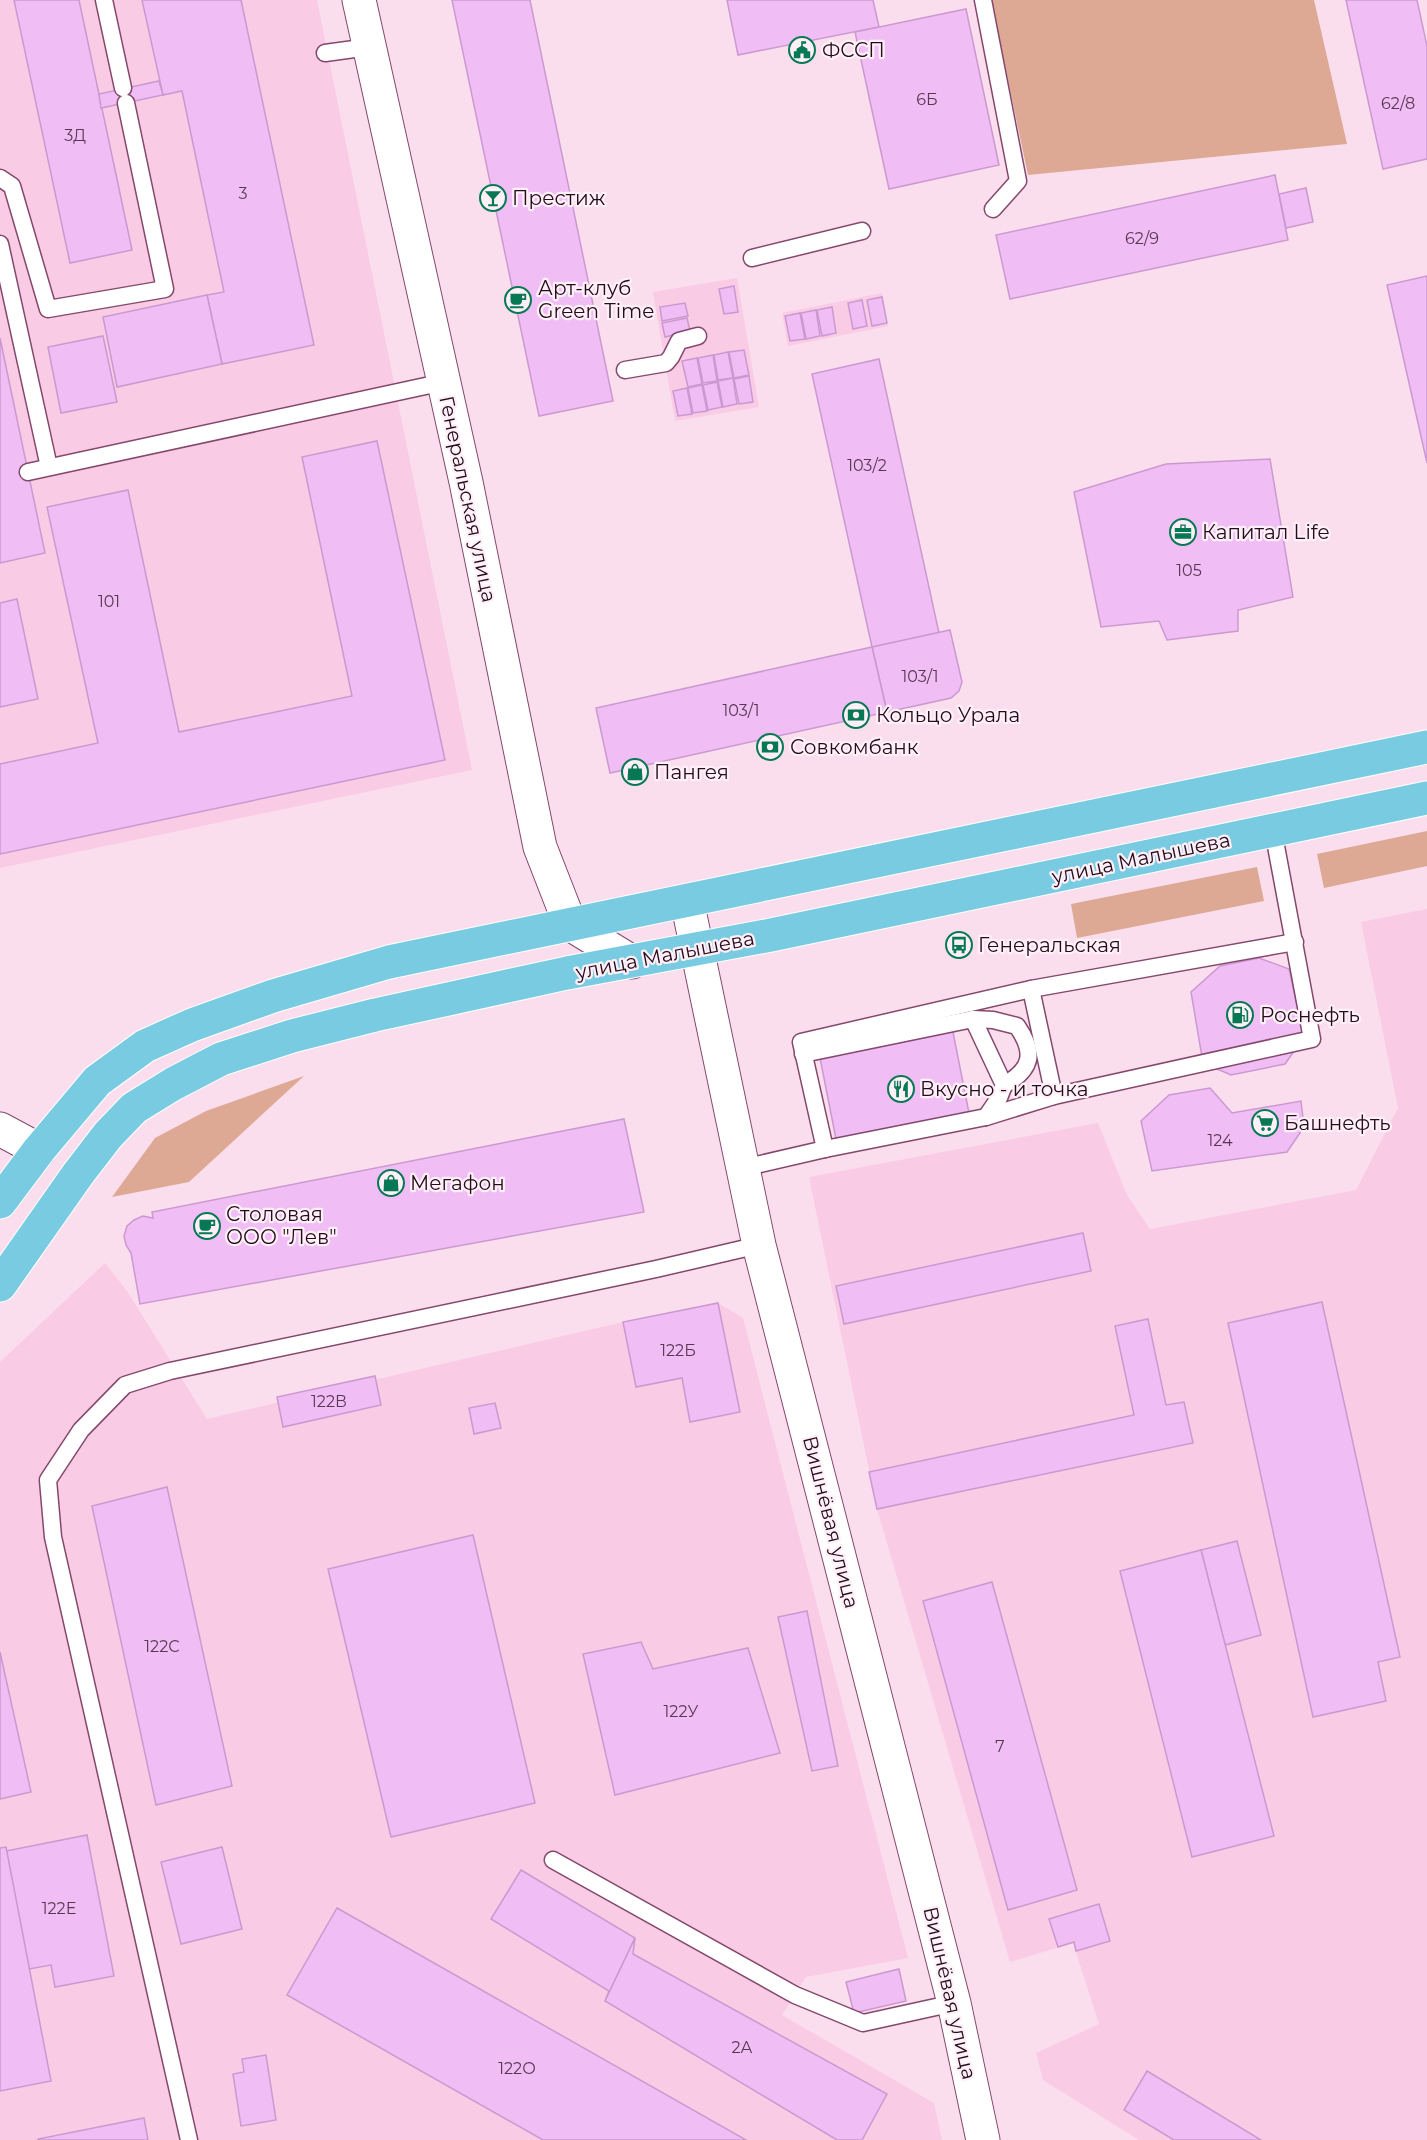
<svg xmlns="http://www.w3.org/2000/svg" width="1427" height="2140" font-family="Montserrat,sans-serif">
  <style>
    .built { fill: #facbe5 }
    .green { fill: #dda994 }
    .building { fill: #f0bdf5; stroke: #cb99d0; stroke-width: 1.5 }
    .lines { fill: none; stroke-linecap: round; stroke-linejoin: round }
    .lane-casing { stroke: #84486d; stroke-width: 19 }
    .street-casing { stroke: #84486d; stroke-width: 35 }
    .primary-casing { stroke: #fff; stroke-width: 35 }
    .lane { stroke: #fff; stroke-width: 16 }
    .street { stroke: #fff; stroke-width: 33 }
    .primary { stroke: #79cbe2; stroke-width: 33 }
    .labels { text-anchor: middle; stroke-width: 4.5; stroke-linejoin: round; paint-order: stroke }
    .number-label { font-size: 16px; fill: #573852 }
    .poi-label { font-size: 20px; fill: #240c1b; stroke: #fff0f8; text-anchor: start }
    .street-label { font-size: 20px; fill: #240c1b; stroke: #fff0f8 }
  </style>
  <rect width="100%" height="100%" fill="#fbdeee"/>
  <g class="built">
    <path d="M 0,0 L 317,0 L 472,770 L 0,868 Z"/>
    <path d="M 737,278 L 759,407 L 675,421 L 653,292 Z"/>
    <path d="M 882,293 L 888,326 L 788,346 L 782,313 Z"/>
    <path d="M 1427,909 L 1427,2140 L 1139,2140 L 1043,2080 L 1036,2053 L 1099,2024 L 1073,1943 L 1010,1962 L 877,1509 L 809,1177 L 1098,1123 L 1127,1195 L 1150,1229 L 1356,1190 L 1398,1108 L 1361,922 Z"/>
    <path d="M 105,1263 L 127,1291 L 207,1419 L 623,1322 L 718,1303 L 743,1318 L 908,1958 L 806,1977 L 782,2015 L 934,2103 L 942,2140 L 0,2140 L 0,1362 Z"/>
  </g>
  <g class="green">
    <path d="M 991,0 L 1314,0 L 1347,144 L 1028,175 Z"/>
    <path d="M 1427,831 L 1427,866 L 1324,888 L 1317,854 Z"/>
    <path d="M 1257,867 L 1264,901 L 1077,938 L 1071,904 Z"/>
    <path d="M 304,1076 L 189,1182 L 112,1197 L 155,1138 L 206,1111 Z"/>
  </g>
  <g class="building">
    <path d="M 14,0 L 79,0 L 132,250 L 70,263 Z"/>
    <path d="M 142,0 L 241,0 L 314,345 L 222,364 L 207,295 L 224,292 L 182,91 L 163,95 Z"/>
    <path d="M 452,0 L 530,0 L 613,401 L 539,416 Z"/>
    <path d="M 727,0 L 873,0 L 879,27 L 738,55 Z"/>
    <path d="M 1346,0 L 1417,0 L 1427,46 L 1427,159 L 1383,169 Z"/>
    <path d="M 966,9 L 999,165 L 889,189 L 855,32 Z"/>
    <path d="M 159,81 L 163,95 L 101,108 L 99,94 Z"/>
    <path d="M 1275,175 L 1288,240 L 1010,299 L 996,235 Z"/>
    <path d="M 1306,188 L 1313,222 L 1286,228 L 1279,194 Z"/>
    <path d="M 1427,276 L 1427,463 L 1387,285 Z"/>
    <path d="M 734,286 L 738,312 L 724,314 L 719,289 Z"/>
    <path d="M 207,295 L 222,364 L 117,387 L 103,317 Z"/>
    <path d="M 882,297 L 887,323 L 872,326 L 867,300 Z"/>
    <path d="M 862,300 L 867,326 L 853,329 L 848,303 Z"/>
    <path d="M 685,303 L 688,316 L 662,321 L 660,307 Z"/>
    <path d="M 832,307 L 836,333 L 822,336 L 817,310 Z"/>
    <path d="M 816,310 L 820,336 L 806,339 L 801,313 Z"/>
    <path d="M 800,313 L 805,339 L 790,341 L 785,316 Z"/>
    <path d="M 687,318 L 690,331 L 665,337 L 662,323 Z"/>
    <path d="M 103,336 L 117,402 L 61,413 L 48,347 Z"/>
    <path d="M 0,338 L 45,553 L 0,563 Z"/>
    <path d="M 744,350 L 749,375 L 734,378 L 729,352 Z"/>
    <path d="M 728,352 L 733,378 L 718,380 L 714,355 Z"/>
    <path d="M 713,355 L 717,381 L 703,383 L 698,358 Z"/>
    <path d="M 697,358 L 702,384 L 688,387 L 682,361 Z"/>
    <path d="M 879,359 L 939,633 L 872,647 L 812,374 Z"/>
    <path d="M 749,376 L 753,402 L 739,404 L 734,379 Z"/>
    <path d="M 733,378 L 737,404 L 723,407 L 718,381 Z"/>
    <path d="M 717,382 L 722,407 L 708,410 L 703,385 Z"/>
    <path d="M 702,385 L 707,411 L 693,413 L 688,388 Z"/>
    <path d="M 687,388 L 692,414 L 678,416 L 673,391 Z"/>
    <path d="M 377,441 L 445,760 L 0,854 L 0,764 L 98,743 L 47,507 L 128,490 L 179,732 L 352,696 L 302,457 Z"/>
    <path d="M 1270,459 L 1293,597 L 1238,610 L 1238,631 L 1167,640 L 1159,621 L 1101,627 L 1074,492 L 1166,464 Z"/>
    <path d="M 17,599 L 38,699 L 0,707 L 0,603 Z"/>
    <path d="M 950,630 L 962,682 L 959,691 L 951,698 L 887,712 L 872,647 Z"/>
    <path d="M 872,647 L 887,712 L 610,773 L 596,708 Z"/>
    <path d="M 1259,958 L 1289,969 L 1304,1037 L 1285,1064 L 1231,1075 L 1203,1063 L 1191,992 L 1220,966 Z"/>
    <path d="M 952,1027 L 970,1118 L 837,1144 L 819,1053 Z"/>
    <path d="M 1210,1088 L 1232,1113 L 1301,1101 L 1304,1127 L 1287,1152 L 1152,1171 L 1141,1121 L 1169,1095 Z"/>
    <path d="M 624,1119 L 644,1212 L 140,1304 L 131,1253 L 126,1245 L 124,1236 L 127,1226 L 134,1220 L 143,1216 L 153,1218 L 152,1212 Z"/>
    <path d="M 1083,1233 L 1091,1271 L 844,1324 L 836,1286 Z"/>
    <path d="M 1322,1302 L 1400,1657 L 1378,1662 L 1386,1701 L 1313,1717 L 1228,1323 Z"/>
    <path d="M 718,1303 L 740,1412 L 690,1422 L 682,1378 L 636,1387 L 623,1322 Z"/>
    <path d="M 1148,1319 L 1166,1405 L 1184,1402 L 1193,1443 L 877,1509 L 869,1472 L 1134,1415 L 1115,1326 Z"/>
    <path d="M 375,1376 L 381,1405 L 283,1427 L 277,1397 Z"/>
    <path d="M 495,1403 L 501,1428 L 474,1434 L 469,1408 Z"/>
    <path d="M 167,1487 L 232,1786 L 156,1805 L 92,1506 Z"/>
    <path d="M 473,1535 L 535,1803 L 391,1837 L 328,1569 Z"/>
    <path d="M 1237,1541 L 1261,1635 L 1225,1645 L 1201,1550 Z"/>
    <path d="M 1201,1550 L 1274,1836 L 1192,1857 L 1120,1571 Z"/>
    <path d="M 992,1582 L 1077,1890 L 1008,1910 L 923,1601 Z"/>
    <path d="M 807,1611 L 838,1766 L 812,1771 L 778,1617 Z"/>
    <path d="M 641,1642 L 653,1669 L 748,1648 L 780,1753 L 615,1795 L 583,1654 Z"/>
    <path d="M 0,1652 L 31,1792 L 0,1799 Z"/>
    <path d="M 87,1835 L 114,1976 L 55,1987 L 51,1965 L 29,1969 L 6,1851 Z"/>
    <path d="M 6,1847 L 51,2081 L 0,2091 L 0,1848 Z"/>
    <path d="M 222,1847 L 242,1929 L 181,1944 L 161,1862 Z"/>
    <path d="M 521,1870 L 635,1938 L 605,2001 L 609,1991 L 491,1919 Z"/>
    <path d="M 1099,1904 L 1110,1941 L 1076,1951 L 1074,1942 L 1058,1947 L 1049,1919 Z"/>
    <path d="M 337,1908 L 746,2140 L 543,2140 L 287,1995 Z"/>
    <path d="M 635,1938 L 633,1954 L 887,2094 L 862,2140 L 837,2140 L 605,2001 Z"/>
    <path d="M 899,1969 L 906,2001 L 854,2013 L 846,1982 Z"/>
    <path d="M 266,2055 L 276,2120 L 241,2126 L 233,2074 L 244,2072 L 242,2059 Z"/>
    <path d="M 1147,2071 L 1261,2140 L 1174,2140 L 1124,2110 Z"/>
    <path d="M 144,2118 L 148,2140 L 38,2140 L 38,2139 Z"/>
  </g>
  <g class="lines">
    <defs>
      <g id="lane">
        <path d="M 104,0 L 123,88"/>
        <path d="M 983,0 L 1018,181 L 993,209"/>
        <path d="M 325,53 L 369,47"/>
        <path d="M 0,178 L 12,186 L 48,309 L 165,289 L 126,103"/>
        <path d="M 0,244 L 49,467"/>
        <path d="M 752,258 L 862,231"/>
        <path d="M 625,370 L 666,363 L 671,357 L 679,341 L 698,336"/>
        <path d="M 28,472 L 444,382"/>
        <path d="M 1031,989 L 1054,1096"/>
        <path d="M 973,1019 L 993,1020 L 1017,1026 C 1035,1052 1033,1069 1004,1085"/>
        <path d="M 803,1054 L 973,1019 L 1004,1085 L 999,1098 L 986,1117"/>
        <path d="M 825,1149 L 801,1042 L 1031,989 L 1295,942"/>
        <path d="M 743,1168 L 825,1149 L 986,1117 L 1054,1096 L 1312,1039 L 1273,830"/>
        <path d="M 553,1860 L 795,1995 L 863,2023 L 954,2003"/>
        <path d="M 189,2140 L 53,1537 L 48,1480 L 81,1430 L 125,1385 L 170,1371 L 656,1269 L 759,1245"/>
      </g>
      <g id="street">
        <path d="M 359,0 L 466,482 L 540,847 L 570,924 L 632,962"/>
        <path d="M 687,901 L 759,1245 L 954,2003 L 983,2140"/>
        <path d="M 0,1129 L 39,1150"/>
      </g>
      <g id="primary">
        <path d="M 0,1202 L 39,1150 L 97,1081 L 145,1046 L 192,1025 L 273,996 L 389,962 L 1427,747"/>
        <path d="M 0,1285 L 78,1174 L 108,1135 L 134,1108 L 173,1084 L 221,1059 L 292,1036 L 375,1015 L 567,973 L 771,935 L 1427,798"/>
      </g>
    </defs>
    <use href="#lane" class="lane-casing"/>
    <use href="#street" class="street-casing"/>
    <use href="#primary" class="primary-casing"/>
    <use href="#lane" class="lane"/>
    <use href="#street" class="street"/>
    <use href="#primary" class="primary"/>
  </g>
  <defs>
    <symbol id="civic-ring" viewBox="-11 -11 22 22"><circle r="9.5" fill="#fff0f8" stroke="#067954" stroke-width="1.5"/><path d="M-.6-6.5H3V-4.5H.6V-3L4-1V1h2V6H-6V1h2V-1L-.6-3ZM-1.2 2.5V6h2.4V2.5Z" fill="#067954"/></symbol>
    <symbol id="bar-ring" viewBox="-11 -11 22 22"><circle r="9.5" fill="#fff0f8" stroke="#067954" stroke-width="1.5"/><path d="M-6-5H6L.8 .8V4.5H3.5V6h-7V4.5H-.8V.8Z" fill="#067954"/></symbol>
    <symbol id="cafe-ring" viewBox="-11 -11 22 22"><circle r="9.5" fill="#fff0f8" stroke="#067954" stroke-width="1.5"/><path d="M-5.5-4.5H6V0H3Q3 3.5 0 3.5H-2.5Q-5.5 3.5-5.5 0ZM3-3.2v2h1.7v-2ZM-6 4.5H4V6H-6Z" fill="#067954"/></symbol>
    <symbol id="office-ring" viewBox="-11 -11 22 22"><circle r="9.5" fill="#fff0f8" stroke="#067954" stroke-width="1.5"/><path d="M-6-3h4V-5.5h4V-3h4V5H-6ZM-1-4.5V-3h2v-1.5ZM-6 0V1H6V0Z" fill="#067954"/></symbol>
    <symbol id="bank-ring" viewBox="-11 -11 22 22"><circle r="9.5" fill="#fff0f8" stroke="#067954" stroke-width="1.5"/><path d="M-6-4H6V4H-6ZM0-2.3a2.3 2.3 0 1 0 0 4.6a2.3 2.3 0 1 0 0-4.6Z" fill="#067954"/></symbol>
    <symbol id="shop-ring" viewBox="-11 -11 22 22"><circle r="9.5" fill="#fff0f8" stroke="#067954" stroke-width="1.5"/><path d="M-5-2.5h2.3a2.7 3.5 0 0 1 5.4 0H5L5.5 6h-11ZM-1.5-2.5h3a1.5 2.3 0 0 0-3 0Z" fill="#067954"/></symbol>
    <symbol id="bus-ring" viewBox="-11 -11 22 22"><circle r="9.5" fill="#fff0f8" stroke="#067954" stroke-width="1.5"/><path d="M-5-6H5V4H4V6H2V4H-2V6H-4V4H-5ZM-3.5-4V0h7V-4ZM-3.5 1.2v1.5H-2V1.2ZM2 1.2v1.5H3.5V1.2Z" fill="#067954"/></symbol>
    <symbol id="fuel-ring" viewBox="-11 -11 22 22"><circle r="9.5" fill="#fff0f8" stroke="#067954" stroke-width="1.5"/><path d="M-5.5-6h7V0h2V4h1.3V-2.5L3-4.5l.8-.8L6-3V5H2.5V1h-1V6h-7ZM-4.2-4.7v3.2H.2V-4.7Z" fill="#067954"/></symbol>
    <symbol id="restaurant-ring" viewBox="-11 -11 22 22"><circle r="9.5" fill="#fff0f8" stroke="#067954" stroke-width="1.5"/><path d="M-5-6h1v4h1v-4h1v4h1v-4h1v5L-1.5 .5V6h-2V.5L-5-1ZM5-6V6H3V1.5H1.5Q1.5-4 5-6Z" fill="#067954"/></symbol>
    <symbol id="supermarket-ring" viewBox="-11 -11 22 22"><circle r="9.5" fill="#fff0f8" stroke="#067954" stroke-width="1.5"/><path d="M-6-5.5h2.5l.6 2H6L4.5 2H-2.5L-4.4-4H-6ZM-1.5 3.2a1.3 1.3 0 1 0 .1 0ZM3 3.2a1.3 1.3 0 1 0 .1 0Z" fill="#067954"/></symbol>
  </defs>
  <g fill-rule="evenodd">
    <use href="#civic-ring" x="787" y="35" width="30" height="30"/>
    <use href="#bar-ring" x="478" y="183" width="30" height="30"/>
    <use href="#cafe-ring" x="503" y="285" width="30" height="30"/>
    <use href="#office-ring" x="1168" y="517" width="30" height="30"/>
    <use href="#bank-ring" x="841" y="700" width="30" height="30"/>
    <use href="#bank-ring" x="755" y="732" width="30" height="30"/>
    <use href="#shop-ring" x="620" y="757" width="30" height="30"/>
    <use href="#bus-ring" x="944" y="930" width="30" height="30"/>
    <use href="#fuel-ring" x="1225" y="1000" width="30" height="30"/>
    <use href="#restaurant-ring" x="886" y="1074" width="30" height="30"/>
    <use href="#supermarket-ring" x="1250" y="1108" width="30" height="30"/>
    <use href="#shop-ring" x="376" y="1168" width="30" height="30"/>
    <use href="#cafe-ring" x="192" y="1211" width="30" height="30"/>
  </g>
  <g class="labels">
    <g class="number-label">
      <text x="927" y="105">6Б</text>
      <text x="1398" y="109">62/8</text>
      <text x="75" y="141">3Д</text>
      <text x="243" y="199">3</text>
      <text x="1142" y="244">62/9</text>
      <text x="867" y="471">103/2</text>
      <text x="1189" y="576">105</text>
      <text x="109" y="607">101</text>
      <text x="920" y="682">103/1</text>
      <text x="741" y="716">103/1</text>
      <text x="1220" y="1146">124</text>
      <text x="678" y="1356">122Б</text>
      <text x="329" y="1407">122В</text>
      <text x="162" y="1652">122С</text>
      <text x="681" y="1717">122У</text>
      <text x="1000" y="1752">7</text>
      <text x="59" y="1914">122Е</text>
      <text x="742" y="2053">2А</text>
      <text x="517" y="2074">122О</text>
    </g>
    <g class="poi-label">
      <text x="822" y="57">ФССП</text>
      <text x="512" y="205">Престиж</text>
      <text x="538" y="295">Арт-клуб<tspan x="538" dy="23">Green Time</tspan></text>
      <text x="1202" y="539">Капитал Life</text>
      <text x="876" y="722">Кольцо Урала</text>
      <text x="790" y="754">Совкомбанк</text>
      <text x="654" y="779">Пангея</text>
      <text x="978" y="952">Генеральская</text>
      <text x="1260" y="1022">Роснефть</text>
      <text x="920" y="1096">Вкусно - и точка</text>
      <text x="1284" y="1130">Башнефть</text>
      <text x="410" y="1190">Мегафон</text>
      <text x="226" y="1221">Столовая<tspan x="226" dy="23">ООО "Лев"</tspan></text>
    </g>
    <g class="street-label">
      <text transform="translate(468 499) rotate(78)" y="7">Генеральская улица</text>
      <text transform="translate(1141 858) rotate(-12)" y="7">улица Малышева</text>
      <text transform="translate(665 955) rotate(-11)" y="7">улица Малышева</text>
      <text transform="translate(831 1522) rotate(76)" y="7">Вишнёвая улица</text>
      <text transform="translate(950 1993) rotate(77)" y="7">Вишнёвая улица</text>
    </g>
  </g>
</svg>
